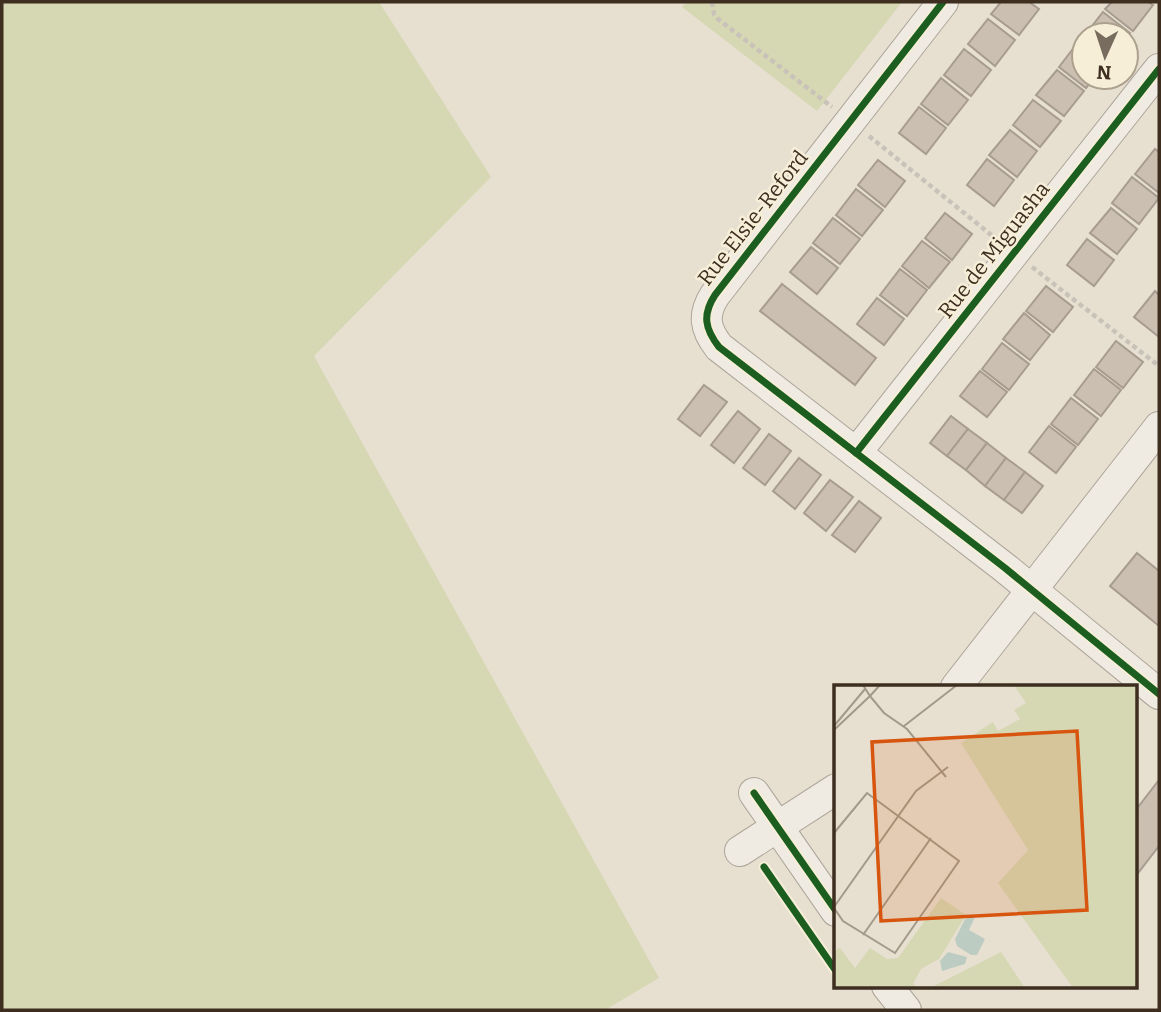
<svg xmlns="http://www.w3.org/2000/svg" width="1161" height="1012" font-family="Bitter,serif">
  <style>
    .green { fill: #d6d7b3 }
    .building { fill: #cbbfb2; stroke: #a89c90; stroke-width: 2 }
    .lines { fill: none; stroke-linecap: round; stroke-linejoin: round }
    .minor-casing { stroke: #ada599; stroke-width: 32 }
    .path { stroke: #c8c2b9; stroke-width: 4.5; stroke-dasharray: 5 3.5; stroke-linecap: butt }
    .minor { stroke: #efebe3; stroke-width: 30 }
    .cycleway-casing { stroke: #f7eed8; stroke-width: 11 }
    .cycleway { stroke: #1b5e20; stroke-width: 7 }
    .labels { text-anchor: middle; stroke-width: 5; stroke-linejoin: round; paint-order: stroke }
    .street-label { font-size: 21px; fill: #3d2e20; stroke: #f7eed8 }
    .inset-road { fill: none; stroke: #a3998a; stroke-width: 2 }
    .view { fill: #d7550e; fill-opacity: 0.15; stroke: #d7550e; stroke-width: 3.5 }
    .inset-edge { fill: none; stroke: #3d2e20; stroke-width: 3.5 }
  </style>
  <rect width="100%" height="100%" fill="#e7e0d1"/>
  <g class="green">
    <path d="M 2,2 L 379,2 L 491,177 L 314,356 L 659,978 L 605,1010 L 2,1010 Z"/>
    <path d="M 686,2 L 902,2 L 817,111 L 682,7 Z"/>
  </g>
  <g class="building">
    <path d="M 1001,2 L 1029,2 L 1039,9 L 1019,35 L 991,14 Z"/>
    <path d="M 1112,2 L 1148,2 L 1153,5 L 1133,31 L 1105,9 Z"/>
    <path d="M 1103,12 L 1130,33 L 1126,39 L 1126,35 L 1085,35 Z"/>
    <path d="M 988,19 L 1015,40 L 995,66 L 968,44 Z"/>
    <path d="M 1079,41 L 1084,45 L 1084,77 L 1095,77 L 1086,88 L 1059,67 Z"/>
    <path d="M 964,49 L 991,70 L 971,96 L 944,75 Z"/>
    <path d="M 1057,70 L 1084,91 L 1064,116 L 1036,95 Z"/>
    <path d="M 941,78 L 968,100 L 948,125 L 921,104 Z"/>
    <path d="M 1033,100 L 1061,121 L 1040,147 L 1013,125 Z"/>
    <path d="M 919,107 L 946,128 L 926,154 L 899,133 Z"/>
    <path d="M 1010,130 L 1037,151 L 1017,177 L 989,155 Z"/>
    <path d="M 1155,149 L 1159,152 L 1159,193 L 1135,174 Z"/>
    <path d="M 987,159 L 1014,180 L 994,206 L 967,185 Z"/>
    <path d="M 878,160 L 905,181 L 885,207 L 858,185 Z"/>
    <path d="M 1132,177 L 1159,198 L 1139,224 L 1112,203 Z"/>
    <path d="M 856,189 L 883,210 L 862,236 L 836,215 Z"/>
    <path d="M 1111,208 L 1137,229 L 1117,254 L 1090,233 Z"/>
    <path d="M 945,213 L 972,234 L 952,260 L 925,238 Z"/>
    <path d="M 833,218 L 860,239 L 840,264 L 813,243 Z"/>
    <path d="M 1087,239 L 1114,260 L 1094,286 L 1067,265 Z"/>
    <path d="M 922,241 L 950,262 L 929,288 L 902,266 Z"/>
    <path d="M 811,247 L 838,268 L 817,294 L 790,272 Z"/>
    <path d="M 900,269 L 927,290 L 907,316 L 880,295 Z"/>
    <path d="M 782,284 L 876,358 L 855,385 L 760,311 Z"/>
    <path d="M 1046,286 L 1073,307 L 1053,332 L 1026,311 Z"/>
    <path d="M 1155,291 L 1159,295 L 1159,337 L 1134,317 Z"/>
    <path d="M 877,298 L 904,319 L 884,345 L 857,324 Z"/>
    <path d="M 1024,313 L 1050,335 L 1030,360 L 1003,339 Z"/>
    <path d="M 1116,341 L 1143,362 L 1123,388 L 1096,367 Z"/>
    <path d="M 1002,343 L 1029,364 L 1009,390 L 982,369 Z"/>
    <path d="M 1094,369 L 1121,390 L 1101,416 L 1074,395 Z"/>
    <path d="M 980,371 L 1007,392 L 987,417 L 960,396 Z"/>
    <path d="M 704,385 L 727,402 L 700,436 L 678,419 Z"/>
    <path d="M 1071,398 L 1098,419 L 1078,445 L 1051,424 Z"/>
    <path d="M 738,411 L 760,429 L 734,463 L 711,445 Z"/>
    <path d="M 951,416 L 968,429 L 947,456 L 930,443 Z"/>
    <path d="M 1049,426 L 1076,447 L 1056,473 L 1029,452 Z"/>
    <path d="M 968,429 L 987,443 L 966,470 L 947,456 Z"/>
    <path d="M 769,434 L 791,451 L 765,485 L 743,468 Z"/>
    <path d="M 987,443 L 1006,458 L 985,486 L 966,470 Z"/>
    <path d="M 799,458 L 821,475 L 795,509 L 773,491 Z"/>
    <path d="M 1006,458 L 1025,472 L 1004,500 L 985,486 Z"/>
    <path d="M 1025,472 L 1043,486 L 1022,513 L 1004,500 Z"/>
    <path d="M 830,480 L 853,497 L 826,531 L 804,513 Z"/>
    <path d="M 859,501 L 881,518 L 855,552 L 832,535 Z"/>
    <path d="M 1137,553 L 1159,571 L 1159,626 L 1110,586 Z"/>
    <path d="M 1159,780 L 1159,846 L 1135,877 L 1135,811 Z"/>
  </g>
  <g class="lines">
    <defs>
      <g id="minor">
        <path d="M 943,2 L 715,295 C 702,315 705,329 719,347 L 1005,568 L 1159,694"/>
        <path d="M 856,453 L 1159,69"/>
        <path d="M 956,687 L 1159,427"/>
        <path d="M 754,793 L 836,911"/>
        <path d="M 740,851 L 836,789"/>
        <path d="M 887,986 L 906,1010"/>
      </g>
    </defs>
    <use href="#minor" class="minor-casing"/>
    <g class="path">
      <path d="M 712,2 L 714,14 L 718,19 L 832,107"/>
      <path d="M 869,136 L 995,238"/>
      <path d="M 1032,267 L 1159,366"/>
    </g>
    <use href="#minor" class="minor"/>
    <defs>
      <g id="cycleway">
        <path d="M 943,2 L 715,295 C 702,315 705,329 719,347 L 1005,568 L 1159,694"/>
        <path d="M 856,453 L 1159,69"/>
        <path d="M 754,793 L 836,911"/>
        <path d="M 764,867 L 836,971"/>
      </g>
    </defs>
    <use href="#cycleway" class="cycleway-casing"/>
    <use href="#cycleway" class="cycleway"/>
  </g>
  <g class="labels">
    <g class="street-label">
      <text transform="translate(753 218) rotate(-52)" y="7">Rue Elsie-Reford</text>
      <text transform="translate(994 250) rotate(-52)" y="7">Rue de Miguasha</text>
    </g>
  </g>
  <g transform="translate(834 685)">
    <rect width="303" height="303" fill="#e7e0d1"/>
    <path d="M 180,0 L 303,0 L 303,303 L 239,303 L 164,198 L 194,165 L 127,58 L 159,37 L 164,46 L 186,34 L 180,25 L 192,18 ZM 107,213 L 132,230 L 105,274 L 87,284 L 79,299 L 85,303 L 0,303 L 0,266 L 6,263 L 21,283 L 36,263 L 53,274 L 64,273 ZM 167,267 L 191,303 L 96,303 Z" fill="#d6d7b3"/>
    <path d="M 142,230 L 135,245 L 151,254 L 143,270 L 137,270 L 123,261 L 121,254 L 131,234 ZM 114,267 L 133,272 L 131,279 L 108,286 L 106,276 Z" fill="#bcccc2"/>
    <path class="inset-road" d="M 29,0 L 36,11 L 46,0M 0,41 L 31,4M 70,41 L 123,0M 0,45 L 36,11 L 50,28 L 73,44 L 112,92M 0,148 L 33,108 L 125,176 L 61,268 L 9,236 L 0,223M 0,222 L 82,106 L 114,82M 29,250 L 97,153"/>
    <path class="view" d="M 243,46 L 253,225 L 47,236 L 38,57 Z"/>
    <rect width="303" height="303" class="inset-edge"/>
  </g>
  <rect width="1161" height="1012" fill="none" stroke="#3d2e20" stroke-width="7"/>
  <g transform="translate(1105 56) rotate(183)"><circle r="33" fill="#f7eed8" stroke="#ada18e" stroke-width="2"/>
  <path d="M0-5L12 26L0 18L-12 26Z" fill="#786c5e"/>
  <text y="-10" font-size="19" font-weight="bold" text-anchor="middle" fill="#3d2e20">N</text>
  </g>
</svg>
